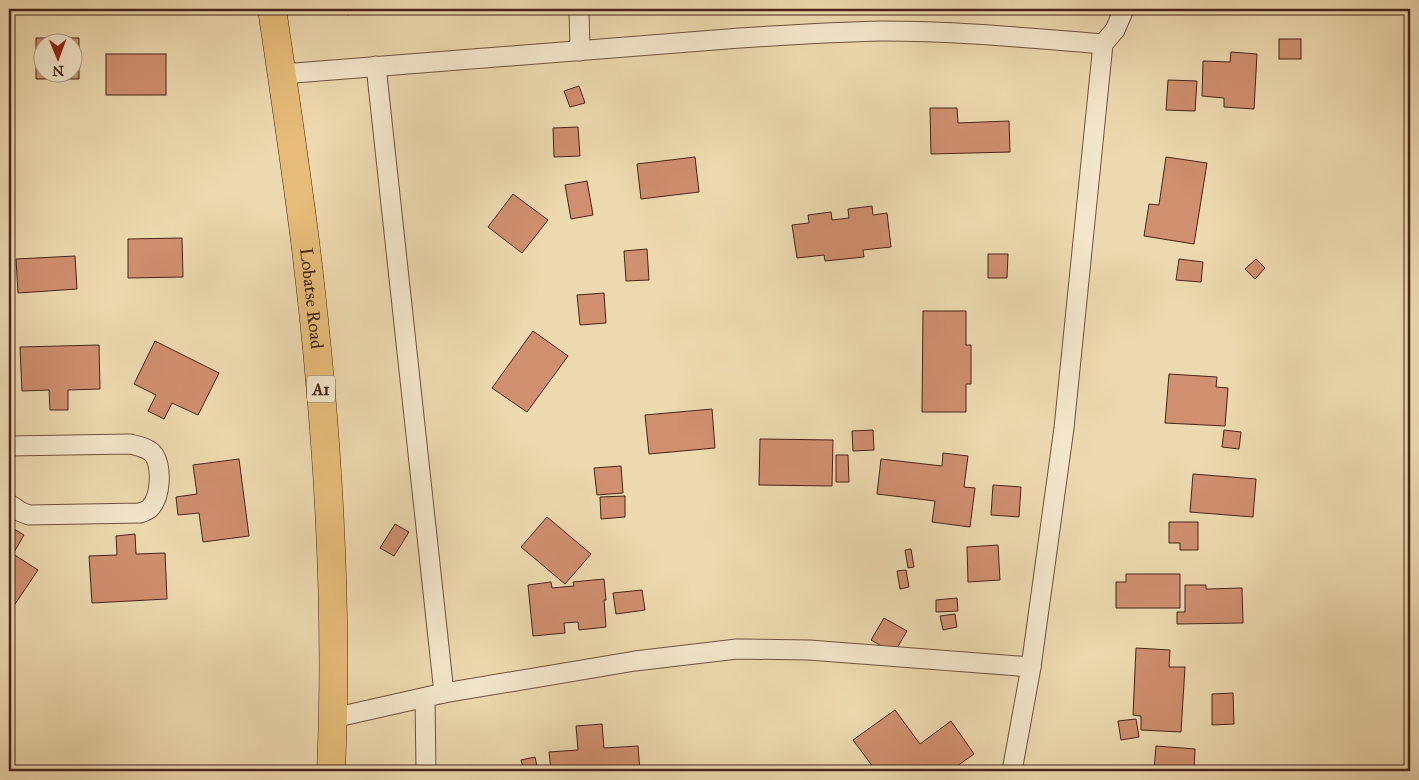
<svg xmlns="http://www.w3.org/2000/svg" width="1419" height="780" font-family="'IM FELL Great Primer',serif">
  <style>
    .building { fill: #d08f6f; stroke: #472519; fill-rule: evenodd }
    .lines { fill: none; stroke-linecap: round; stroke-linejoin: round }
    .street-casing { stroke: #70523e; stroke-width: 21 }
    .highway-casing { stroke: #472519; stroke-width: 29 }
    .street { stroke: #f3e6cb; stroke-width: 19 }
    .highway { stroke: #e6bc78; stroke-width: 28 }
    .labels { text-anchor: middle; stroke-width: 4; stroke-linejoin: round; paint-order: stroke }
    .shield { fill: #f3e6cb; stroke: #7b5f4e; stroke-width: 1 }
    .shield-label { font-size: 16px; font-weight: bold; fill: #472519 }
    .street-label { font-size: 18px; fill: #472519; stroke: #f3e6cb }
  </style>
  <rect width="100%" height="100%" fill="#edd9af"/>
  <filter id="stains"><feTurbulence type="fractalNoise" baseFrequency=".004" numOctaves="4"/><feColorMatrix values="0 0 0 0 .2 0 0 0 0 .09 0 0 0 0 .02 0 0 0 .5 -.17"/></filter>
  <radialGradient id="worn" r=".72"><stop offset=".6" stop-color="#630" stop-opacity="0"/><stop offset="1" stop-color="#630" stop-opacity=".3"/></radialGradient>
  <g class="building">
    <path d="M 346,9 L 365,9 L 365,12 L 347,15 Z"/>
    <path d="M 36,38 L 79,38 L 79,79 L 36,79 ZM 42,42 L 72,42 L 72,72 L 42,72 Z"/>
    <rect x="1279" y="39" width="22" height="20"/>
    <path d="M 1231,52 L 1257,54 L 1254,109 L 1224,107 L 1224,98 L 1202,96 L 1203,61 L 1230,62 Z"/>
    <rect x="106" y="54" width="60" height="41"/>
    <path d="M 1168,80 L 1197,81 L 1195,111 L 1166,110 Z"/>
    <path d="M 579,86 L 585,103 L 570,107 L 564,91 Z"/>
    <path d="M 930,108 L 957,108 L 958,123 L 1009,121 L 1010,152 L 931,154 Z"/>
    <path d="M 578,127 L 580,156 L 554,157 L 553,128 Z"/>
    <path d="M 695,157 L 699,192 L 641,199 L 637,164 Z"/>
    <path d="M 1166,157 L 1207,163 L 1194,244 L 1144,236 L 1149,204 L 1159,205 Z"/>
    <path d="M 587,181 L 593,215 L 571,219 L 565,185 Z"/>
    <path d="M 513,194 L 548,220 L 522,253 L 488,227 Z"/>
    <path d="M 872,206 L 873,215 L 887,213 L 891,247 L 863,250 L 864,257 L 825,261 L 824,255 L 797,258 L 792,225 L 809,223 L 808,215 L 831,212 L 832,220 L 849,218 L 848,209 Z"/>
    <path d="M 182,238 L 183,277 L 128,278 L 128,239 Z"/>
    <path d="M 647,249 L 649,280 L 626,281 L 624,251 Z"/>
    <path d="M 988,254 L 1008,254 L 1007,278 L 988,278 Z"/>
    <path d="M 75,256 L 77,289 L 18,293 L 16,259 Z"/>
    <path d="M 1179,259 L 1203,262 L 1201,282 L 1176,280 Z"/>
    <path d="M 1256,259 L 1265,268 L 1255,279 L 1245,269 Z"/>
    <path d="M 604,293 L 606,323 L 580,325 L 577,295 Z"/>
    <path d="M 923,311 L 966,311 L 966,345 L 971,345 L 971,384 L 966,384 L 966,412 L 922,412 Z"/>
    <path d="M 533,331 L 568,356 L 527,412 L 492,388 Z"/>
    <path d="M 155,341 L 219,373 L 198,415 L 172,403 L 164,419 L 148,411 L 156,395 L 134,384 Z"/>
    <path d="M 99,345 L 100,389 L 68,390 L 68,410 L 50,410 L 49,390 L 22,391 L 20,347 Z"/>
    <path d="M 1169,374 L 1217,377 L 1216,387 L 1228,388 L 1225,426 L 1165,423 Z"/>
    <path d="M 712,409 L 715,448 L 649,454 L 645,415 Z"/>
    <path d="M 873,430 L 874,450 L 853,451 L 852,431 Z"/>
    <path d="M 1224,430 L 1241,432 L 1239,449 L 1222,447 Z"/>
    <path d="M 760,439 L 833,440 L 832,486 L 759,485 Z"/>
    <path d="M 943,453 L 968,456 L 964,487 L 975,488 L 970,527 L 932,522 L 935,501 L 877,494 L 881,459 L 942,466 Z"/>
    <path d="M 836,455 L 848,455 L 849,482 L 836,482 Z"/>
    <path d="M 239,459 L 249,536 L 203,542 L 199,513 L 178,515 L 176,497 L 197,494 L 193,465 Z"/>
    <path d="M 621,466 L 623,493 L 597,495 L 594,468 Z"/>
    <path d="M 1193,474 L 1256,479 L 1253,517 L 1190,512 Z"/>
    <path d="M 993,485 L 1021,487 L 1019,517 L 991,515 Z"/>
    <path d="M 625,496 L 625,517 L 601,519 L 600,497 Z"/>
    <path d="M 547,517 L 591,554 L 565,584 L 521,547 Z"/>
    <path d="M 1169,522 L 1198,522 L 1198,550 L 1180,550 L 1180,543 L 1169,543 Z"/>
    <path d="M 395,524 L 409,532 L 394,556 L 380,548 Z"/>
    <path d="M 9,526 L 24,535 L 13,554 L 38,570 L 11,610 L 9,608 Z"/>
    <path d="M 135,534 L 136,554 L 165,553 L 167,599 L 92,603 L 89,556 L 117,555 L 116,536 Z"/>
    <path d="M 998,545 L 1000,580 L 968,582 L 967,547 Z"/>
    <path d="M 911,549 L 914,567 L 908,568 L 905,550 Z"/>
    <path d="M 906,570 L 909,587 L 900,589 L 897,571 Z"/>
    <path d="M 1126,574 L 1180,574 L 1180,608 L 1116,608 L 1116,582 L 1126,582 Z"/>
    <path d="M 604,579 L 606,600 L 604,600 L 606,627 L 579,630 L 578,622 L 564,623 L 565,633 L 533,636 L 528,585 L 551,582 L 552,588 L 574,586 L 573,582 Z"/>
    <path d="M 1185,585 L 1206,585 L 1206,589 L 1242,588 L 1243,623 L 1177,624 L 1177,612 L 1185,612 Z"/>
    <path d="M 642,590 L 645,610 L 616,614 L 613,593 Z"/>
    <path d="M 957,598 L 958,611 L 936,612 L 936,600 Z"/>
    <path d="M 955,614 L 957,627 L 943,630 L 940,616 Z"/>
    <path d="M 884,618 L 907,631 L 894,653 L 871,640 Z"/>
    <path d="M 1136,648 L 1170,650 L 1169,667 L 1185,667 L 1181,732 L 1141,730 L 1141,716 L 1133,715 Z"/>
    <path d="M 1233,693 L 1234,724 L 1212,725 L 1212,694 Z"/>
    <path d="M 895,710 L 920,744 L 951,721 L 974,754 L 950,771 L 876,771 L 853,740 Z"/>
    <path d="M 1136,719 L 1139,737 L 1121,740 L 1118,721 Z"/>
    <path d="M 602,724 L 604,748 L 638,746 L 640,771 L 551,771 L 549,752 L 578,750 L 576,726 Z"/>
    <path d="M 1156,746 L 1195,749 L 1194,771 L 1154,771 Z"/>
    <path d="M 535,757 L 538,771 L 524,771 L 521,760 Z"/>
  </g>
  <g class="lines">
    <defs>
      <g id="street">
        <path d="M 579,9 L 580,51"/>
        <path d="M 376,66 L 444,693"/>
        <path d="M 282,74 L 740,38 C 787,35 834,32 882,31 C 956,31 1029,38 1103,44"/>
        <path d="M 9,446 L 130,444 C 138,446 149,448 154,455 C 162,467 161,497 150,508 C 148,510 143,512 140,513 L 29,515 L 21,512 L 9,504"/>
        <path d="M 425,698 L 426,771"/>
        <path d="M 333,718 L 444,693 L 635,661 L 737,649 L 809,650 L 1031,667"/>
        <path d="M 1012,771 L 1031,667 L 1064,428 L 1103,44 L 1115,30 L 1124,9"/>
      </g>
      <g id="highway">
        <path id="s1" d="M 272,9 C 284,89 296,169 306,249 C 327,422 339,597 331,771"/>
      </g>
    </defs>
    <use href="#street" class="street-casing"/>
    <use href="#highway" class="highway-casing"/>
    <use href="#street" class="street"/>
    <use href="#highway" class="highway"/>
  </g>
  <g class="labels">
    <rect class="shield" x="307" y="375.5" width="28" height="27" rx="4"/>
    <g class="shield-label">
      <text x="321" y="395">A1</text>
    </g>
    <g class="street-label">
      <text dy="6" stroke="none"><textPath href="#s1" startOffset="292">Lobatse Road</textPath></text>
    </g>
  </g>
  <rect width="1419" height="780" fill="none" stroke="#edd9af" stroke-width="30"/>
  <rect x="10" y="10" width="1399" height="760" fill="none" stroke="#472519" stroke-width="2.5"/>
  <rect x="15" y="15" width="1389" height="750" fill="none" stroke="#472519"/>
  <g transform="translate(58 58) rotate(179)"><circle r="24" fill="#f3e6cb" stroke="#ae9984"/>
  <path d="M0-4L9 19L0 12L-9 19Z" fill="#8f2418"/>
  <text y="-8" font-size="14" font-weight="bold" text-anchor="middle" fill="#472519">N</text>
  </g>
  <rect width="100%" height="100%" filter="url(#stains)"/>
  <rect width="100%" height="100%" fill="url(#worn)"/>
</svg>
